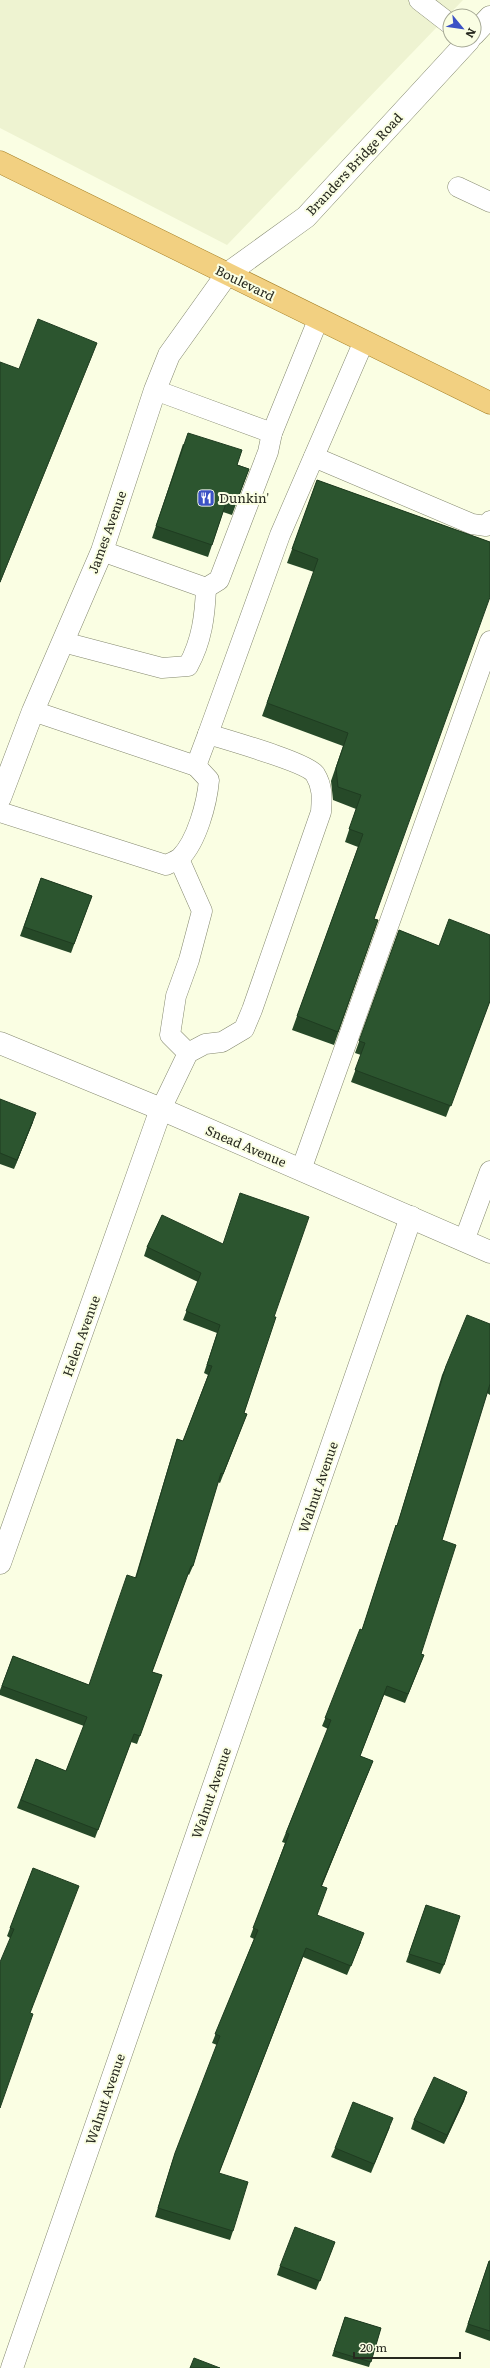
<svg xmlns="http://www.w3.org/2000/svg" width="490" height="2368" font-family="Literata,serif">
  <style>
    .built { fill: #eef3d1 }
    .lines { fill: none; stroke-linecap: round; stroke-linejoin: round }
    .lane-casing { stroke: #84886f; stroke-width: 21 }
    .street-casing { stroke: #84886f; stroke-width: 23 }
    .secondary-casing { stroke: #84886f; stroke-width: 23 }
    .primary-casing { stroke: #a68128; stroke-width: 23 }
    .lane { stroke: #fff; stroke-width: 20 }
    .street { stroke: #fff; stroke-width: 22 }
    .secondary { stroke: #fff; stroke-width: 22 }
    .primary { stroke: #f2d081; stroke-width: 22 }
    .wall { fill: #264928 }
    .shaded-wall { fill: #1f3c21 }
    .building { fill: #2c552f; stroke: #1f3c21 }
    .labels { text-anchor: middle; stroke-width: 4; stroke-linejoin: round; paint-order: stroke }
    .street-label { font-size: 13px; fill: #27291f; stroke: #fafee3 }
    .poi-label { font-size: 13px; fill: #27291f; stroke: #fafee3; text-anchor: start }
  </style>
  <rect width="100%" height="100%" fill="#fafee3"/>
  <path class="built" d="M 0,0 L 463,0 L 227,245 L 0,128 Z"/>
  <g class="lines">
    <defs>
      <g id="lane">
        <path d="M 419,0 L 450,24"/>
        <path d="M 458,187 L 490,202"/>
        <path d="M 155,390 L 272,433"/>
        <path d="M 314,457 L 472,524 L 486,526 L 490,521"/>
        <path d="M 102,551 L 206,588"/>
        <path d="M 206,588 L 219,580 L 268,452 L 272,433 L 318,320"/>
        <path d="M 63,642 L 162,668 L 188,666 C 202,641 205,615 206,588"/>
        <path d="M 33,711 L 196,766 L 208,734 C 227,740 306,762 315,774 C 323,787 322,798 321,812 L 252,1010 L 244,1029 L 222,1042 L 205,1044 L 188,1053 L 161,1109"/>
        <path d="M 208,734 L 280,535 L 364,341"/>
        <path d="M 0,812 L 166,865 C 170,863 176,861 180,858 C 197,841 207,803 209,780 L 196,766"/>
        <path d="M 179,859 L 202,911 L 189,960 L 176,996 L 170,1035 L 188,1053"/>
        <path d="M 301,1170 L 490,641"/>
        <path d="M 464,1241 L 490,1171"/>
      </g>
      <g id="street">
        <path d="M 0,798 L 33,711 L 102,551 L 155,390 L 169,355 L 227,274"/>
        <path d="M 0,1043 L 161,1109 L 490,1252"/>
        <path d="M 0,1563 L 161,1109"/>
        <path d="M 12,2368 L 411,1217"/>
      </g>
      <g id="secondary">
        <path d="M 474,34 L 490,17"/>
        <path d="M 227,274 L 306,217 L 469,40"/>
      </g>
      <path id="primary" d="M 0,162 L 490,403"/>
    </defs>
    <use href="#lane" class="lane-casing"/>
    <use href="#street" class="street-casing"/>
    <use href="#secondary" class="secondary-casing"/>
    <use href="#primary" class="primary-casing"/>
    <use href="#lane" class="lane"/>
    <use href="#street" class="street"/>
    <use href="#secondary" class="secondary"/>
    <use href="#primary" class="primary"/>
  </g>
  <g class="wall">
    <path d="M 183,444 L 249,469 L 232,515 L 223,512 L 208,557 L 152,538 Z"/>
    <path d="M 317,480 L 490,542 L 374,919 L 378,920 L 334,1045 L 292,1030 L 358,847 L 345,842 L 356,809 L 333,800 L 331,781 L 343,746 L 262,716 L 314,572 L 287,563 Z"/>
    <path d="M 41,878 L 92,896 L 71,953 L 20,936 Z"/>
    <path d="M 399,930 L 439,946 L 490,1001 L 446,1117 L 351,1082 L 361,1055 L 355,1053 Z"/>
    <path d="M 0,1099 L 33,1122 L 14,1169 L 0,1164 Z"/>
    <path d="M 162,1215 L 274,1317 L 244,1413 L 247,1414 L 220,1483 L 218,1482 L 193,1566 L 189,1575 L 188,1574 L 152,1672 L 162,1675 L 137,1744 L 131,1742 L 95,1838 L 17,1808 L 36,1759 L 66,1771 L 84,1726 L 0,1695 L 0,1690 L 13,1656 L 89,1685 L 135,1578 L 174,1448 L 177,1439 L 183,1441 L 208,1375 L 204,1373 L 217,1333 L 183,1320 L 198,1282 L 144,1256 L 147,1247 Z"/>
    <path d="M 490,1324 L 490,1395 L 487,1393 L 442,1540 L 421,1654 L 424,1655 L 405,1703 L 384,1695 L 360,1756 L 373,1761 L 322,1886 L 317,1915 L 361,1942 L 347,1975 L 303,1957 L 219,2173 L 233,2231 L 230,2240 L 155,2217 L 172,2162 L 217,2045 L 212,2043 L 254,1939 L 250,1937 L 285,1843 L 282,1842 L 328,1729 L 322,1726 L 362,1630 L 393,1534 L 396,1525 L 397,1526 L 442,1375 L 446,1366 Z"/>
    <path d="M 33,1868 L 30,2013 L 10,1938 L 7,1936 Z"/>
    <path d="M 426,1905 L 444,1965 L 440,1974 L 406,1962 Z"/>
    <path d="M 467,2092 L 464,2101 L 444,2144 L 411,2129 L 414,2120 Z"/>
    <path d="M 390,2127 L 371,2173 L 331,2157 L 335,2148 Z"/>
    <path d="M 335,2242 L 316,2290 L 277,2275 L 280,2266 Z"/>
    <path d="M 489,2261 L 490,2261 L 490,2341 L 465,2332 Z"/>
    <path d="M 345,2317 L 381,2328 L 369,2367 L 332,2356 Z"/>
  </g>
  <g class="shaded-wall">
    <path d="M 97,343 L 92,356 L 0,583 L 0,582 Z"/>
    <path d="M 36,1113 L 33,1122 L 14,1169 L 17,1160 Z"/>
    <path d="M 373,1761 L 369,1770 L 318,1895 L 321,1886 Z"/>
    <path d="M 467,2092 L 464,2101 L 444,2144 L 447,2135 Z"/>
  </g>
  <g class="building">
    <path d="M 38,319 L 97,343 L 0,582 L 0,362 L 19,369 Z"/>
    <path d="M 188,433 L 242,450 L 237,465 L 249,469 L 236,503 L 227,500 L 212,545 L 156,526 Z"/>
    <path d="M 317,480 L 490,542 L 490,597 L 374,919 L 378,920 L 338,1032 L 297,1016 L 363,834 L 349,829 L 361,795 L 338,787 L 336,768 L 348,733 L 267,703 L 318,559 L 292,549 Z"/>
    <path d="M 41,878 L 92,896 L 74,944 L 24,927 Z"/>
    <path d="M 449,919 L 490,935 L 490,1001 L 451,1106 L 355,1070 L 365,1043 L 359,1041 L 399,930 L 439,946 Z"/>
    <path d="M 0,1099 L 36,1113 L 17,1160 L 0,1153 Z"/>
    <path d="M 240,1193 L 309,1217 L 274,1317 L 276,1317 L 244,1413 L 247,1414 L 223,1474 L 221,1473 L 193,1566 L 191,1566 L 152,1672 L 162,1675 L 140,1736 L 134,1734 L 98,1830 L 21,1800 L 36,1759 L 66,1771 L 87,1717 L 2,1686 L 13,1656 L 89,1685 L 127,1575 L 136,1578 L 177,1439 L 183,1441 L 212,1366 L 207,1365 L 220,1325 L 186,1311 L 201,1273 L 147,1247 L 162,1215 L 223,1244 Z"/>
    <path d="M 467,1315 L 490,1324 L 490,1384 L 442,1540 L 456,1545 L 421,1654 L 424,1655 L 408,1694 L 387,1686 L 360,1756 L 373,1761 L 321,1886 L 327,1888 L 317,1915 L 364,1933 L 351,1966 L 306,1948 L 219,2173 L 248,2182 L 233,2231 L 158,2208 L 175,2153 L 220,2036 L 215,2034 L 258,1930 L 253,1928 L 289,1834 L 286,1833 L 331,1720 L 325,1718 L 360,1629 L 362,1630 L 396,1525 L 397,1526 L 446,1366 Z"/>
    <path d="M 33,1868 L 79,1886 L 30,2013 L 33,2014 L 0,2108 L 0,1962 L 14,1929 L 10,1928 Z"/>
    <path d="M 426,1905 L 460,1916 L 444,1965 L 409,1954 Z"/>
    <path d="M 434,2077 L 467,2092 L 447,2135 L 414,2120 Z"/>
    <path d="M 353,2102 L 393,2118 L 374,2164 L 335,2148 Z"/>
    <path d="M 295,2227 L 335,2242 L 320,2281 L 280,2266 Z"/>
    <path d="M 489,2261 L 490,2261 L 490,2331 L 468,2324 Z"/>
    <path d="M 345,2317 L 381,2328 L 371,2362 L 334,2351 Z"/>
    <path d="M 194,2358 L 220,2368 L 190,2368 Z"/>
  </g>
  <defs>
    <symbol id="restaurant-square" viewBox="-11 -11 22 22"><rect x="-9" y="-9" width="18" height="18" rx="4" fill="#3c52c5" stroke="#fafee3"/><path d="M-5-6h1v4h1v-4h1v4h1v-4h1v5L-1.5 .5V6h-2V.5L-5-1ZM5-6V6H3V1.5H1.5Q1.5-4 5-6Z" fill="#fff"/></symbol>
  </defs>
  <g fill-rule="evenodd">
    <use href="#restaurant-square" x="196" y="488" width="20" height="20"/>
  </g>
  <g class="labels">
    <g class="street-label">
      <text transform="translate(354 164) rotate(-47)" y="5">Branders Bridge Road</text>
      <text transform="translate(245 283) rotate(26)" y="5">Boulevard</text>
      <text transform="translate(107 532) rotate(-70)" y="5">James Avenue</text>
      <text transform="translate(246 1146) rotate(23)" y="5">Snead Avenue</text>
      <text transform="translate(81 1336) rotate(-70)" y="5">Helen Avenue</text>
      <text transform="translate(318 1487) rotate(-71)" y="5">Walnut Avenue</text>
      <text transform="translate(211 1793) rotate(-71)" y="5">Walnut Avenue</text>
      <text transform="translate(105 2099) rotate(-71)" y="5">Walnut Avenue</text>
    </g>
    <g class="poi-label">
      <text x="219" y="503">Dunkin'</text>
    </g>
  </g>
  <g transform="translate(462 28) rotate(119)"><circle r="19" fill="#fafee3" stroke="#a6a995"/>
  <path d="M0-3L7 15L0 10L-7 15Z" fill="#3c52c5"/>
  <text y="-6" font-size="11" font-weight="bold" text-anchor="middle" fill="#27291f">N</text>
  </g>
  <path d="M354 2352v6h106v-6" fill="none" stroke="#27291f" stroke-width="2"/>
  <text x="360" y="2352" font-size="12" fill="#27291f" stroke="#fafee3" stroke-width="3" paint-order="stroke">20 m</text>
</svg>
